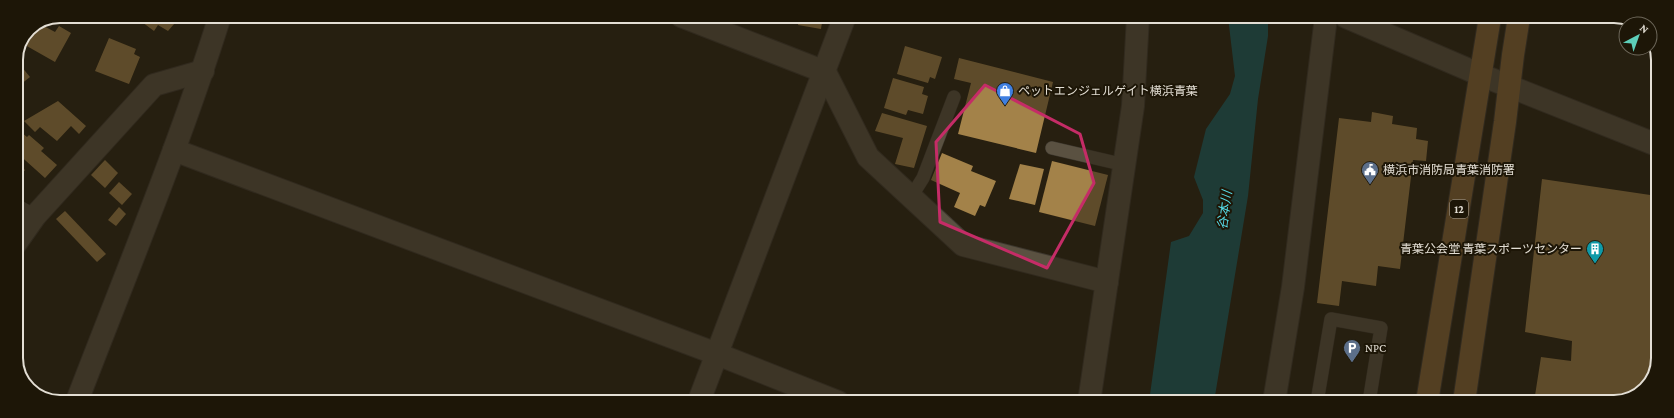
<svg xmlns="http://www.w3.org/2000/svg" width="1674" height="418" font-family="'Crimson Pro','Noto Sans JP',serif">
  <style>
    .water { fill: #155e65 }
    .building { fill: #a38249 }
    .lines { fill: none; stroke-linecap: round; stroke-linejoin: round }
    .service-casing { stroke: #3e382f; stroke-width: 14 }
    .minor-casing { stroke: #3e382f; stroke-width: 24 }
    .tertiary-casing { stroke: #3e382f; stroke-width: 24 }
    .primary-casing { stroke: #3e382f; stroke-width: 24 }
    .service { stroke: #5a5141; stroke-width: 13 }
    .minor { stroke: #5a5141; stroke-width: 22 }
    .tertiary { stroke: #5a5141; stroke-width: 22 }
    .primary { stroke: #8b6739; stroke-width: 22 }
    .marked { fill: none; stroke: #c52c67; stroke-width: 3; stroke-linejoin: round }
    .labels { text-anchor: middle; stroke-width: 4; stroke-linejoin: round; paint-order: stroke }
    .shield { fill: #1d1607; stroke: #a8a296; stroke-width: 1 }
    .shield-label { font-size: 11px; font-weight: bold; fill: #e3ded4 }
    .poi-label { font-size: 12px; fill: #e3ded4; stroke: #1d1607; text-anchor: start }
    .water-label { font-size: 13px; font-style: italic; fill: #56dbe8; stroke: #1d1607 }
    .rim { fill: none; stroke: #e3ded4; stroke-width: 2 }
  </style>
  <rect width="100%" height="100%" fill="#271f10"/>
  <path class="water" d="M 1228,17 L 1268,17 L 1268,36 L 1258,99 L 1248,196 L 1214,402 L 1149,402 L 1171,242 L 1189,236 L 1203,213 L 1203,200 L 1194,177 L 1206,129 L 1230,94 L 1235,76 Z"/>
  <g class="building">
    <path d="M 134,16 L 181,16 L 168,31 L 158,25 L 154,31 Z"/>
    <path d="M 738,16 L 767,16 L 766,20 L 742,20 Z"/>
    <path d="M 784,16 L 795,16 L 795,24 L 784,23 Z"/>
    <path d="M 800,16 L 823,16 L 821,29 L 798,25 Z"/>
    <path d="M 40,24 L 55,32 L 59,26 L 71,33 L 55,62 L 25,45 L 35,26 Z"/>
    <path d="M 109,38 L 136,49 L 134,54 L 140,57 L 129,84 L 95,71 Z"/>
    <path d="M 905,46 L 942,57 L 935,79 L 930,77 L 928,83 L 897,74 Z"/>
    <path d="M 959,58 L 1053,82 L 1036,153 L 958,134 L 971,83 L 954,79 Z"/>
    <path d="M 16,60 L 30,77 L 16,88 Z"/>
    <path d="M 893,78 L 924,87 L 922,94 L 928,96 L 923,114 L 908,110 L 906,115 L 884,108 Z"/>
    <path d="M 58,101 L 86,126 L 79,134 L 71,126 L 57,141 L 40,127 L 35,132 L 24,121 Z"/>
    <path d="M 1372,112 L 1393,116 L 1392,124 L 1417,128 L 1416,139 L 1428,141 L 1426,161 L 1413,160 L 1400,269 L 1378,266 L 1376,286 L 1342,281 L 1339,306 L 1317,303 L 1339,118 L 1371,122 Z"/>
    <path d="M 882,113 L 927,126 L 914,168 L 895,164 L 903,138 L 875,131 Z"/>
    <path d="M 16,128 L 27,137 L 29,135 L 44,148 L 41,151 L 57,165 L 45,178 L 16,152 Z"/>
    <path d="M 942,153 L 973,166 L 971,171 L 996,181 L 985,207 L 980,205 L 975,216 L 954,207 L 960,193 L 931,180 Z"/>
    <path d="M 105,160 L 118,173 L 105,188 L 91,175 Z"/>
    <path d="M 1052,161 L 1108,175 L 1095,226 L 1039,212 Z"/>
    <path d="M 16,163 L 25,170 L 16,180 Z"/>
    <path d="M 1020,164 L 1044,169 L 1035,205 L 1009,199 Z"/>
    <path d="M 1542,179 L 1657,196 L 1657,367 L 1643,391 L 1614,402 L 1534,402 L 1541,357 L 1571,361 L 1572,341 L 1525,332 Z"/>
    <path d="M 119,182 L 132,194 L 122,205 L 109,193 Z"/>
    <path d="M 119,207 L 126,214 L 116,226 L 108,220 Z"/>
    <path d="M 65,211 L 106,254 L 97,262 L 56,219 Z"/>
  </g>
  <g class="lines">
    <defs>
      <g id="service">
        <path d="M 723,33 L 727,16"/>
        <path d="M 1052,148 L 1125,165"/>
        <path d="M 911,197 L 923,178 L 954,97"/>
        <path d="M 16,205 L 35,216"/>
        <path d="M 1317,402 L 1331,319 L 1381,328 L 1369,402"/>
      </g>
      <g id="minor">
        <path d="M 681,16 L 825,72 L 868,157 L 963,245 L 1107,282"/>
        <path d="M 174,150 L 717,354 L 838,402"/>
        <path d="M 16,243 L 35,216 L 154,85 L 203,71"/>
        <path d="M 1089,402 L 1133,106 L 1138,17"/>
        <path d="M 1274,402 L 1293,287 L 1326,17"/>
      </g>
      <g id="tertiary">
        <path d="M 1346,17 L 1481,75 L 1657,145"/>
        <path d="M 77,401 C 126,273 179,147 220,16"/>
        <path d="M 699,401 L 845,16"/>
      </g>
      <g id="primary">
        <path d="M 1427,402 L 1490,17"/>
        <path d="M 1464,402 L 1505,122 L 1513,55 L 1519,17"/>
      </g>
    </defs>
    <use href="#service" class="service-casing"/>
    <use href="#minor" class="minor-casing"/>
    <use href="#tertiary" class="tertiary-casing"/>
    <use href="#primary" class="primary-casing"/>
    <use href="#service" class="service"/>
    <use href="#minor" class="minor"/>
    <use href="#tertiary" class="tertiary"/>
    <use href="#primary" class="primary"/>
  </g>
  <path d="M0 0H1674V418H0ZM 985,85 L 1080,134 L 1094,183 L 1047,268 L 940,222 L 936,142 Z" fill="#271f10" fill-opacity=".55" fill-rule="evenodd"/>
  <path class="marked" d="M 985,85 L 1080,134 L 1094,183 L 1047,268 L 940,222 L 936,142 Z"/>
  <defs>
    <symbol id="shop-pin" viewBox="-11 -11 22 30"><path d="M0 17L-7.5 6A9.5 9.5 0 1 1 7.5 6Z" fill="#3f7fe0" stroke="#1d1607"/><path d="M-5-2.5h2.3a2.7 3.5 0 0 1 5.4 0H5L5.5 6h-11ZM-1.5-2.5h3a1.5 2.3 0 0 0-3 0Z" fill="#fff"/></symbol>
    <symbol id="civic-pin" viewBox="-11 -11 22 30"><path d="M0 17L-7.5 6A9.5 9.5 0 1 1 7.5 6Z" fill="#5c6f8a" stroke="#1d1607"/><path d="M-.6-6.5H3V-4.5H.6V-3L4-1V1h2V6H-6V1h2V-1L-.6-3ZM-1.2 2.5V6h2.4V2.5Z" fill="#fff"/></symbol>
    <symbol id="building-pin" viewBox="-11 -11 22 30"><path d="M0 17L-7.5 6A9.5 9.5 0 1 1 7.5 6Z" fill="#0f9aa8" stroke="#1d1607"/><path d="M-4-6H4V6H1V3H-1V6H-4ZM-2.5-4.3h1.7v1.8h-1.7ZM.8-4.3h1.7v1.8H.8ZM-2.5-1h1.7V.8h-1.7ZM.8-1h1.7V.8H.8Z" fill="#fff"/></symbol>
    <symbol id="parking-pin" viewBox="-11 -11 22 30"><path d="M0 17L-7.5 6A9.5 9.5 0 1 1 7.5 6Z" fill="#5c6f8a" stroke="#1d1607"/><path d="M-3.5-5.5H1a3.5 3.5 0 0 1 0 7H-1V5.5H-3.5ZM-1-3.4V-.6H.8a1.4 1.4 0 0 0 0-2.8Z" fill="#fff"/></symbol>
  </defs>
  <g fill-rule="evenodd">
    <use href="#shop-pin" x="995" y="81" width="20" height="27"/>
    <use href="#civic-pin" x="1360" y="160" width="20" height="27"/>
    <use href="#building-pin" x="1585" y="239" width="20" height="27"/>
    <use href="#parking-pin" x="1342" y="338" width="20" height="27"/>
  </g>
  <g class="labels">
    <rect class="shield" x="1450" y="200" width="18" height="18" rx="3"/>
    <g class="shield-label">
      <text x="1459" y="213">12</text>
    </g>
    <g class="poi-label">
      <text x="1018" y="95">ペットエンジェルゲイト横浜青葉</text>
      <text x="1383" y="174">横浜市消防局青葉消防署</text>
      <text x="1582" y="253" text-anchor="end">青葉公会堂 青葉スポーツセンター</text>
      <text x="1365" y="352">NPC</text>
    </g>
    <g class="water-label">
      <text transform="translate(1224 210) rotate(-82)" y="5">谷本川</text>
    </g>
  </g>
  <path d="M0 0H1674V418H0ZM60 23H1614A37 37 0 0 1 1651 60V358A37 37 0 0 1 1614 395H60A37 37 0 0 1 23 358V60A37 37 0 0 1 60 23Z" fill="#1d1607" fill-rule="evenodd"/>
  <path class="rim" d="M60 23H1614A37 37 0 0 1 1651 60V358A37 37 0 0 1 1614 395H60A37 37 0 0 1 23 358V60A37 37 0 0 1 60 23Z"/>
  <g transform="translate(1638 36) rotate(41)"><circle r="19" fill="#1d1607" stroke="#6c6659"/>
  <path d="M0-3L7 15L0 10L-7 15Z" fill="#5dceb9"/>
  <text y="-6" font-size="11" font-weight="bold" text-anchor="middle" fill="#e3ded4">N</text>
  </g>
</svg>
